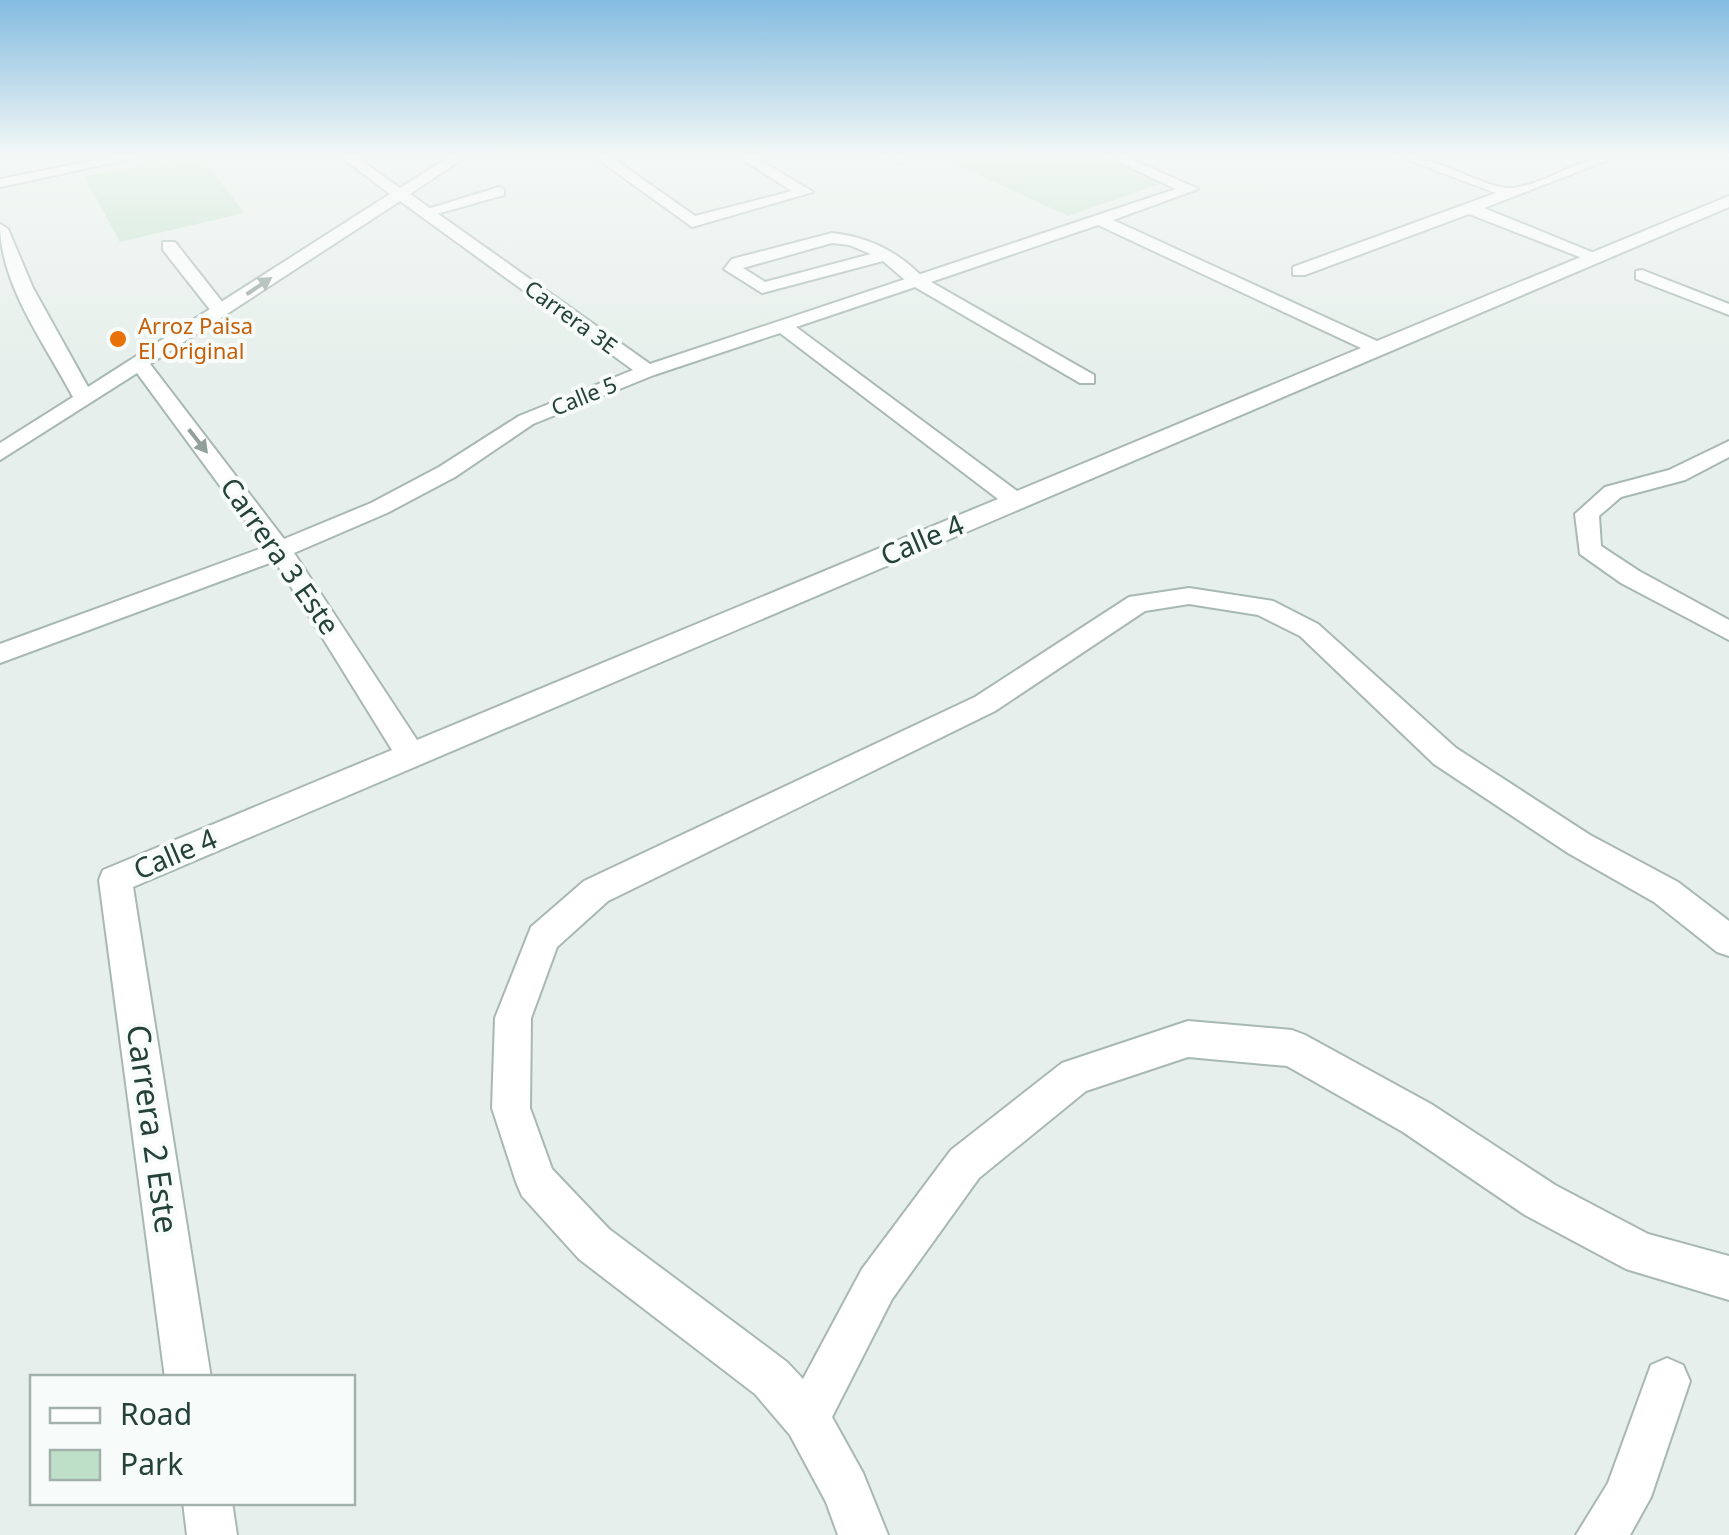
<svg xmlns="http://www.w3.org/2000/svg" width="1729" height="1535" font-family="'Noto Sans',sans-serif">
  <style>
    .green { fill: #bfe0c8 }
    .lines { fill: none; stroke-linecap: round; stroke-linejoin: round }
    .service-casing { stroke: #a8b8b2; stroke-width: 4 }
    .minor-casing { stroke: #a8b8b2; stroke-width: 4 }
    .service { fill: #fff; fill-rule: evenodd }
    .minor { fill: #fff; fill-rule: evenodd }
    .oneway { fill: #92a09c }
    .food-dot { fill: #e8710a; stroke: #f7fbf9; stroke-width: 4 }
    .labels { text-anchor: middle; stroke-width: 8; stroke-linejoin: round; paint-order: stroke }
    .far-street-label { font-size: 22px; fill: #24423a; stroke: #f7fbf9 }
    .far-food-label { font-size: 22px; fill: #c56008; stroke: #f7fbf9; text-anchor: start }
    .street-label { font-size: 28px; fill: #24423a; stroke: #f7fbf9 }
    .near-street-label { font-size: 32px; fill: #24423a; stroke: #f7fbf9 }
  </style>
  <rect width="100%" height="100%" fill="#e6efeb"/>
  <g class="green">
    <path d="M 202,157 L 244,213 L 120,242 L 84,176 Z"/>
    <path d="M 940,157 L 1104,157 L 1165,182 L 1068,216 Z"/>
  </g>
  <g class="lines">
    <defs>
      <g id="service">
        <path d="M 595,157 L 611,157 L 695,216 L 792,191 L 738,157 L 755,157 L 813,192 L 692,227 Z"/>
        <path d="M 888,157 L 905,157 L 907,159 L 900,163 Z"/>
        <path d="M 1400,157 C 1438,155 1485,190 1512,188 C 1546,185 1576,157 1616,157 L 1484,208 L 1604,257 L 1590,261 L 1469,214 L 1305,275 L 1293,275 L 1293,267 L 1496,193 Z"/>
        <path d="M 499,187 L 504,189 L 504,195 L 426,217 L 418,212 Z"/>
        <path d="M 832,233 C 870,237 901,253 926,281 L 911,285 L 883,261 L 762,293 L 724,269 L 732,259 ZM 832,243 L 849,245 L 871,254 L 765,282 L 743,268 Z"/>
        <path d="M 163,242 L 175,242 L 227,308 L 227,316 L 215,316 L 163,250 Z"/>
        <path d="M 1642,270 L 1729,304 L 1729,315 L 1636,279 L 1636,271 Z"/>
        <path d="M 1729,441 L 1729,457 L 1685,480 L 1621,497 L 1599,516 L 1601,546 L 1639,571 L 1729,620 L 1729,640 L 1621,583 L 1580,554 L 1575,514 L 1605,487 L 1669,470 Z"/>
        <path d="M 1189,588 L 1273,601 L 1318,624 L 1456,748 L 1590,835 L 1678,882 L 1729,921 L 1729,956 L 1717,952 L 1654,902 L 1568,853 L 1434,764 L 1300,636 L 1258,615 L 1189,604 L 1145,611 L 995,711 L 608,901 L 557,947 L 531,1018 L 530,1108 L 552,1169 L 609,1229 L 787,1362 L 803,1379 L 862,1269 L 951,1150 L 1062,1063 L 1188,1021 L 1292,1030 L 1305,1035 L 1431,1104 L 1555,1185 L 1648,1234 L 1729,1256 L 1729,1300 L 1626,1269 L 1525,1215 L 1403,1132 L 1287,1066 L 1188,1057 L 1086,1091 L 979,1178 L 892,1299 L 832,1417 L 863,1473 L 888,1535 L 838,1535 L 826,1502 L 790,1435 L 755,1394 L 579,1259 L 522,1196 L 516,1182 L 492,1108 L 495,1018 L 531,927 L 584,881 L 975,697 L 1129,597 Z"/>
        <path d="M 1667,1358 L 1683,1365 L 1690,1381 L 1651,1497 L 1630,1535 L 1576,1535 L 1608,1483 L 1651,1365 Z"/>
      </g>
      <g id="minor">
        <path d="M 112,157 L 139,157 L 0,187 L 0,179 Z"/>
        <path d="M 341,157 L 357,157 L 400,188 L 449,157 L 465,157 L 410,194 L 650,364 L 1176,189 L 1109,157 L 1127,157 L 1198,189 L 1113,220 L 1377,341 L 1724,198 L 1729,196 L 1729,207 L 133,887 L 211,1378 L 165,1378 L 99,880 L 103,870 L 392,750 L 275,561 L 0,663 L 0,644 L 265,547 L 137,373 L 0,460 L 0,443 L 73,397 C 45,344 0,285 0,224 L 8,229 L 33,288 L 88,387 L 390,194 ZM 400,201 L 633,370 L 519,416 L 439,467 L 371,503 L 284,539 L 150,364 ZM 1098,225 L 1361,348 L 1017,491 L 796,327 L 915,287 L 1080,383 L 1094,383 L 1094,375 L 931,282 ZM 780,333 L 998,499 L 417,740 L 294,553 L 387,513 L 455,477 L 533,424 L 654,375 Z"/>
        <path d="M 183,1502 L 232,1502 L 237,1535 L 187,1535 Z"/>
      </g>
    </defs>
    <use href="#service" class="service-casing"/>
    <use href="#minor" class="minor-casing"/>
    <use href="#service" class="service"/>
    <use href="#minor" class="minor"/>
  </g>
  <defs><path id="oneway-solid" d="M-6-.8H1V-3.2L6.5 0L1 3.2V.8H-6Z" transform="scale(2.5)"/></defs>
  <g class="oneway">
    <use href="#oneway-solid" transform="translate(259 286) rotate(-34)"/>
    <use href="#oneway-solid" transform="translate(198 441) rotate(52)"/>
  </g>
  <linearGradient id="sky" x2="0" y2="1"><stop stop-color="#84bce0"/><stop offset="0.42" stop-color="#f4f8f6"/><stop offset="1" stop-color="#f4f8f6" stop-opacity="0"/></linearGradient>
  <rect width="1729" height="371" fill="url(#sky)"/>
  <circle class="food-dot" cx="118" cy="339" r="10"/>
  <g class="labels">
    <g class="far-street-label">
      <text transform="translate(571 317) rotate(36)" y="8">Carrera 3E</text>
      <text transform="translate(584 396) rotate(-22)" y="8">Calle 5</text>
    </g>
    <g class="far-food-label">
      <text x="138" y="334">Arroz Paisa<tspan x="138" dy="25">El Original</tspan></text>
    </g>
    <g class="street-label">
      <text transform="translate(922 540) rotate(-23)" y="10">Calle 4</text>
      <text transform="translate(280 556) rotate(55)" y="10">Carrera 3 Este</text>
      <text transform="translate(175 854) rotate(-23)" y="10">Calle 4</text>
    </g>
    <g class="near-street-label">
      <text transform="translate(152 1129) rotate(82)" y="11">Carrera 2 Este</text>
    </g>
  </g>
  <rect x="30" y="1375" width="325" height="130" fill="#f7fbf9" stroke="#a3b1ad" stroke-width="2.5"/>
  <rect x="50" y="1408" width="50" height="15" fill="#ffffff" stroke="#a3b1ad" stroke-width="2.5"/>
  <text x="120" y="1425" font-size="30" fill="#24423a">Road</text>
  <rect x="50" y="1450" width="50" height="30" fill="#bfe0c8" stroke="#a3b1ad" stroke-width="2.5"/>
  <text x="120" y="1475" font-size="30" fill="#24423a">Park</text>
</svg>
